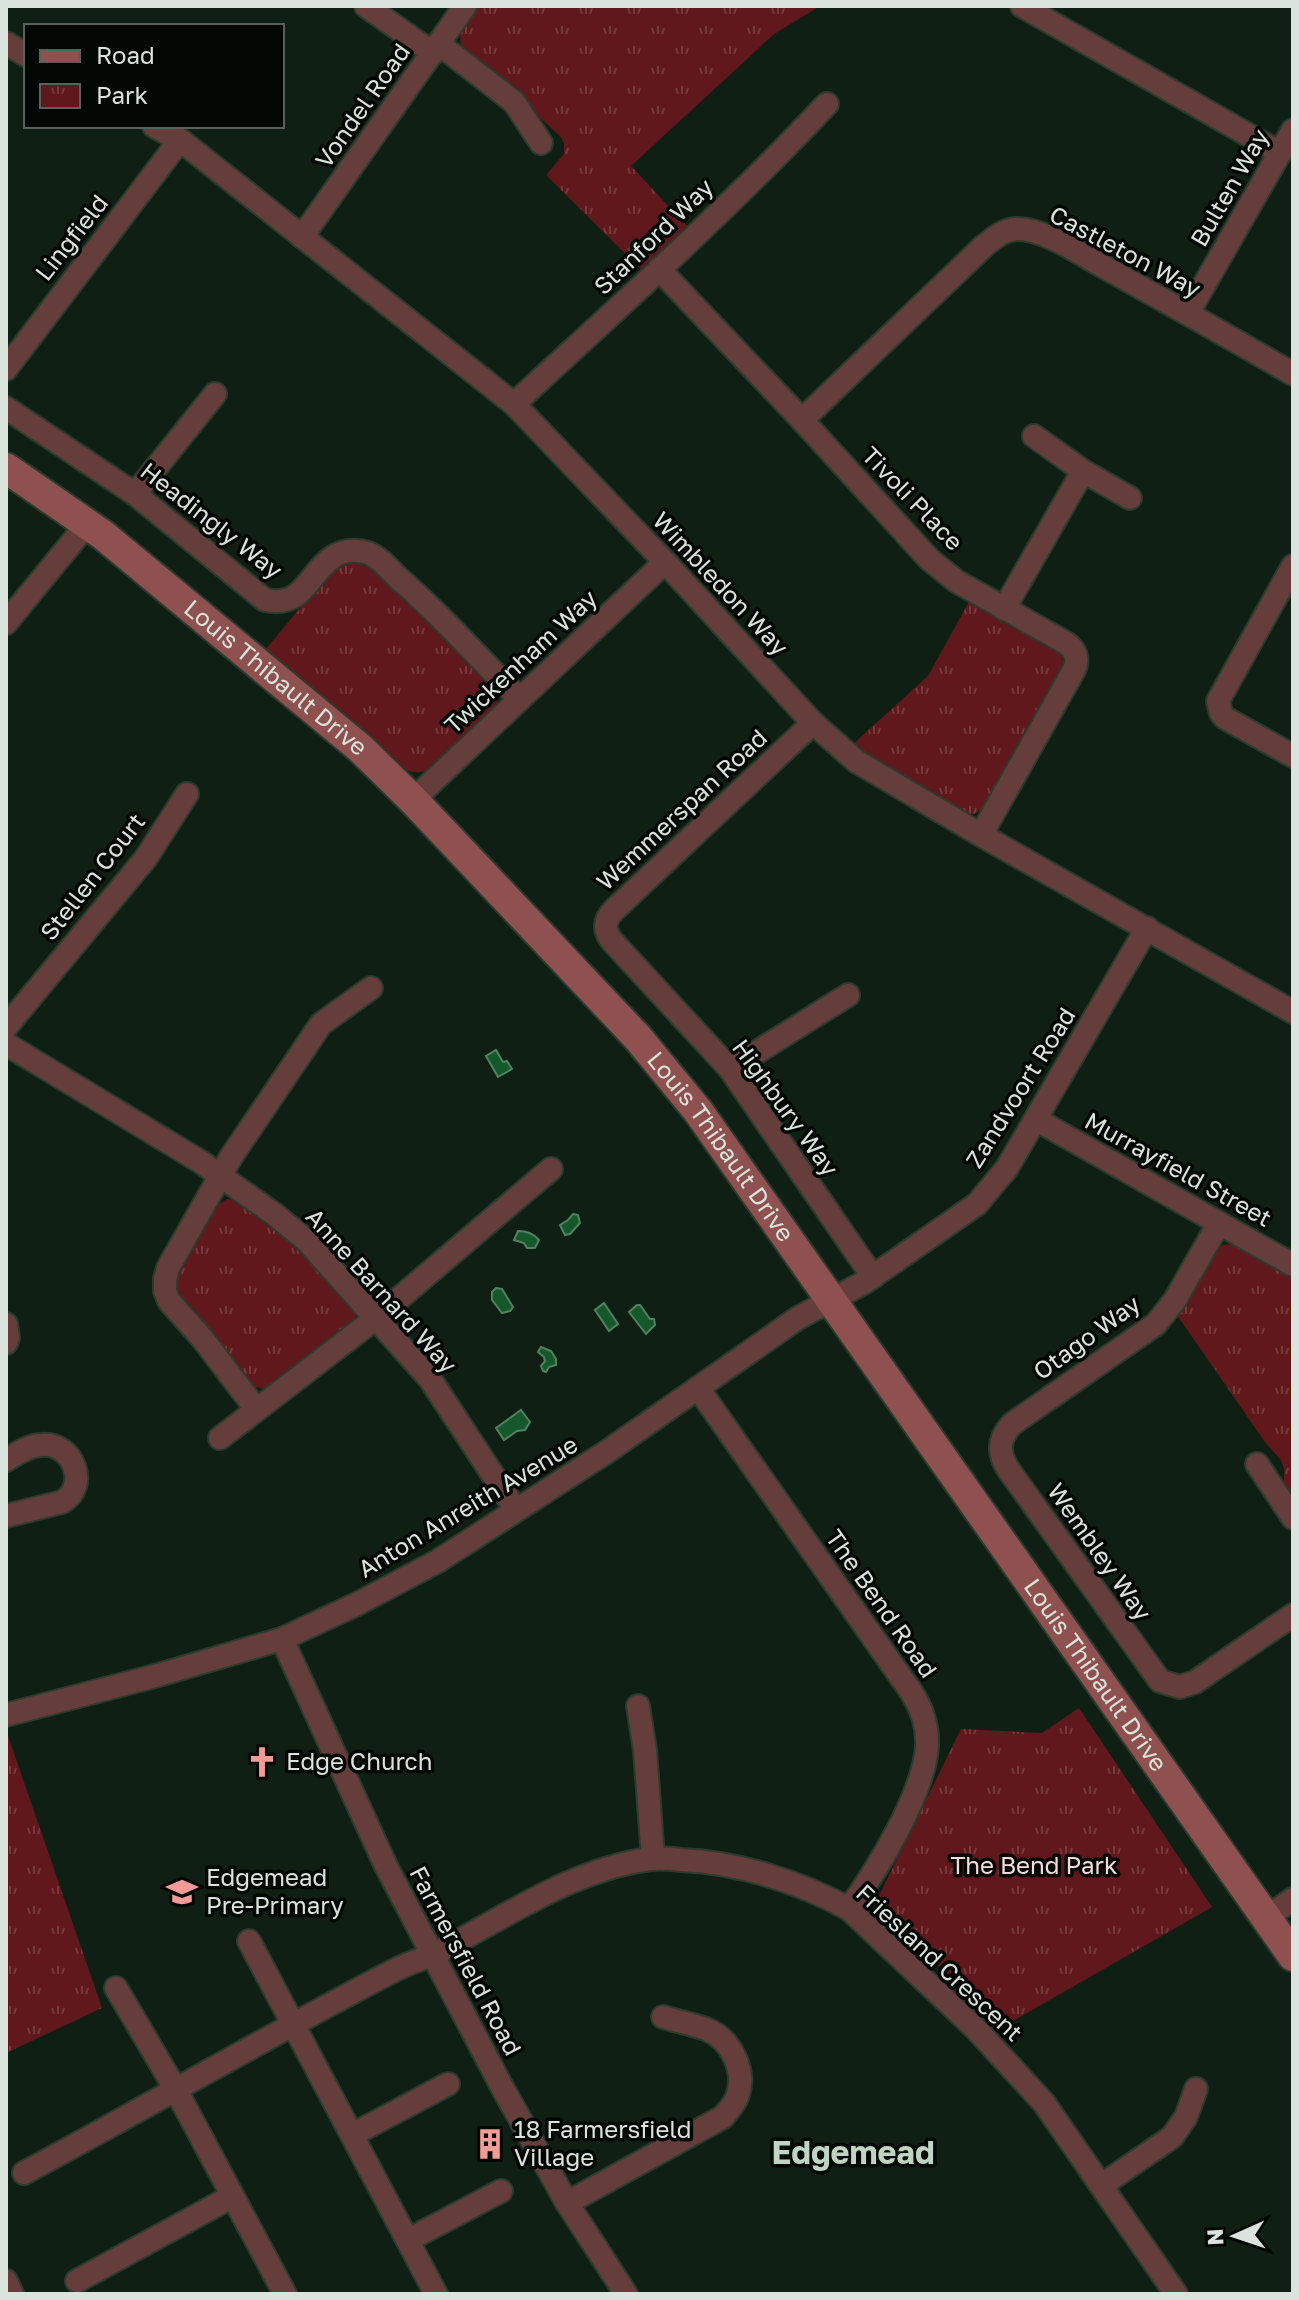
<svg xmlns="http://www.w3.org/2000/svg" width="1299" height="2300" font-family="'Golos Text',sans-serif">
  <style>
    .park { fill: url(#park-tufts) }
    .water { fill: #15582b; stroke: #508260; stroke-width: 2 }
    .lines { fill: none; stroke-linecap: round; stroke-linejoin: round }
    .street-casing { stroke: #2c3b2f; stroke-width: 26 }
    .secondary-casing { stroke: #2c3b2f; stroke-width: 34 }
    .street { stroke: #653e3c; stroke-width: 22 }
    .secondary { stroke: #8f514f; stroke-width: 30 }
    .labels { text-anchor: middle; stroke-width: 7; stroke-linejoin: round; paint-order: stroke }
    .street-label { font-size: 24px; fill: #dae4dc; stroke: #030704 }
    .poi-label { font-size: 24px; fill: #dae4dc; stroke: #030704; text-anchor: start }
    .park-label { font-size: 24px; fill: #f7dbd9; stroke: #030704 }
    .district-label { font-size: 32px; font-weight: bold; fill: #bfd4c3; stroke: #030704 }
  </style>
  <defs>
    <pattern id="park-tufts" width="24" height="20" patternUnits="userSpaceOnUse" patternTransform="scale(2)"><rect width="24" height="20" fill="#61181c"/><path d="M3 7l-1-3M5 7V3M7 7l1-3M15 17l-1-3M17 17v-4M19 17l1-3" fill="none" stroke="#77393c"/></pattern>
  </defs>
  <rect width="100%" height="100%" fill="#101f13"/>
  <g class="park">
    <path d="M 478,6 L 820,6 L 774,34 L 631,166 L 688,227 L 642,270 L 546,175 L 564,154 L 564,143 L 561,137 L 461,46 L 460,33 Z"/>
    <path d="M 362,560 L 402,593 L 492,685 L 498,697 L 495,710 L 434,767 C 422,774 412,774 400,767 L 266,649 L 339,561 Z"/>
    <path d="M 970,600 L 1057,649 L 1064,661 L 1063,668 L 983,809 L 974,814 L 965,814 L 851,746 L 928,676 Z"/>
    <path d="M 227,1199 L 238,1200 L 297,1245 L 356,1310 L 355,1321 L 265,1389 L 255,1387 L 250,1383 L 179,1298 L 175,1286 L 178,1272 L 215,1207 Z"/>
    <path d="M 1233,1244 L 1293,1277 L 1293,1503 L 1284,1488 L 1284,1469 L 1281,1460 L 1265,1442 L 1177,1315 L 1217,1249 L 1223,1245 Z"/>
    <path d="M 1079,1708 L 1212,1907 L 1004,2026 L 874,1906 L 961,1729 L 1042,1733 Z"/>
    <path d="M 8,1736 L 102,2008 L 6,2053 L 6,1737 Z"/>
  </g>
  <g class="water">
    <path d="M 496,1050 L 503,1062 L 507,1061 L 512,1069 L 498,1077 L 486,1056 Z"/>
    <path d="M 573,1214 L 578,1215 L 580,1223 L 570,1234 L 565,1235 L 560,1225 L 568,1220 Z"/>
    <path d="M 518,1231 C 526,1231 534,1234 539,1240 L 535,1248 L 527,1248 L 524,1243 L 514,1240 Z"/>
    <path d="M 496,1288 L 502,1289 L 513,1307 L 510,1311 L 502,1313 L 492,1300 L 492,1292 Z"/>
    <path d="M 604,1303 L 618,1324 L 609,1331 L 595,1310 Z"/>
    <path d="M 637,1305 L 640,1305 L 650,1319 L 654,1319 L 655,1325 L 646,1334 L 629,1312 Z"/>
    <path d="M 541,1347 L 551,1351 L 556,1359 L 556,1365 L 549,1367 L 546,1372 L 543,1371 L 541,1366 L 545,1361 L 544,1357 L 538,1352 Z"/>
    <path d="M 521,1410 L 530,1422 L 525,1430 L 517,1431 L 504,1440 L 496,1428 Z"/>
  </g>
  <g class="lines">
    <defs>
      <g id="street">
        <path d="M 366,6 L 433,53"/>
        <path d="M 1022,6 L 1280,153"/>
        <path d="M 6,43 L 26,55"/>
        <path d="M 439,44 L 514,102 L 541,143"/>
        <path d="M 154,126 L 180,140 L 514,404 L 665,562 L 813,723 L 856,761 L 981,835 L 1293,1012"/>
        <path d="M 302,237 L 465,6"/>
        <path d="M 659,269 L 802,420 L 929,559 L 956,581 L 1066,643 C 1076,650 1079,659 1074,670 L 981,835"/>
        <path d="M 1188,313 L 1293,130"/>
        <path d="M 6,369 L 180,140"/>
        <path d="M 514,404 C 620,306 728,209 827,104"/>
        <path d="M 6,408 L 135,494 L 265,600 C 305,608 307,574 333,557 C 343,550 357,549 368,553 C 379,557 389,569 397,577 C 441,614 479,659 520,699"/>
        <path d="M 802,420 L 984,246 C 994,238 1003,230 1016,229 C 1044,228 1082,255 1106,268 C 1169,303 1231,338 1293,374"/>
        <path d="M 1034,436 L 1083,471 L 1130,498"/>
        <path d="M 135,494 L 215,394"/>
        <path d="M 1293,566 L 1218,701 L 1221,713 L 1225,718 L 1293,756"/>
        <path d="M 1004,609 L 1083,471"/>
        <path d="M 6,623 L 88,523"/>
        <path d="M 813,723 L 614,910 C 604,920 603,931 613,942 L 730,1069 L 873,1277"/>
        <path d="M 413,800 L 665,562"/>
        <path d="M 6,1027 L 146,858 L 187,794"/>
        <path d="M 6,1044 L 201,1162 L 274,1214 L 306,1240 L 430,1379 L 516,1510"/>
        <path d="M 730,1069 L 848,995"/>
        <path d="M 1037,1120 L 1293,1265"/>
        <path d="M 1219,1223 L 1175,1300 L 1156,1324 L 1012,1424 C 998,1439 998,1453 1008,1469 L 1160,1681 L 1180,1687 L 1195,1682 L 1293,1615"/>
        <path d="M 6,1324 L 8,1338 L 6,1343"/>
        <path d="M 698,1388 L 912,1693 C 922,1709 928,1726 927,1746 C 924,1794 877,1870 849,1909"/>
        <path d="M 256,1409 L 202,1338 L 169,1301 L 165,1291 L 165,1279 L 168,1268 L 231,1157 L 321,1024 L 371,988"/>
        <path d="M 220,1438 L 376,1318 L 551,1169"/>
        <path d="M 6,1460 C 16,1454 29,1445 42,1445 C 73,1442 90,1486 62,1502 L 6,1516"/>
        <path d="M 1257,1464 L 1293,1518"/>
        <path d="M 282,1639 L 386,1866 L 502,2087 L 567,2203 L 626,2294"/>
        <path d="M 638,1706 L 645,1750 L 653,1858"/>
        <path d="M 6,1715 L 155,1676 L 282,1639 L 357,1604 L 438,1561 L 608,1451 L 798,1318 L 865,1282 L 977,1204 L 1007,1168 L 1147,928"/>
        <path d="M 1266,1918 L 1293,1899"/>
        <path d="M 249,1941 L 436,2294"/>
        <path d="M 116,1988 L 176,2090 L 285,2294"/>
        <path d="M 352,2135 L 448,2084"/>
        <path d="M 24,2173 C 149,2106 271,2034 397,1969 C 409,1963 423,1959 436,1953 C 506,1917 572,1869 651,1859 C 661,1858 672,1859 681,1860 C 737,1862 800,1882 849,1909 L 976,2029 L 1044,2103 L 1176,2294"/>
        <path d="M 1102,2185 L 1172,2137 L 1186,2117 L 1196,2089"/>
        <path d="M 567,2203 L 723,2117 C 728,2111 734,2105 737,2097 C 747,2071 731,2039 706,2029 C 692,2024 677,2021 663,2017"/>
        <path d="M 408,2240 L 501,2191"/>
        <path d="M 6,2281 L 12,2294"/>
        <path d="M 77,2281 L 231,2197"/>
      </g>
      <g id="secondary">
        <path id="s1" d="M 6,468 L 103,535 L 360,748 L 413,800 L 638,1038 L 698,1111 L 1293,1956"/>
      </g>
    </defs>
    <use href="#street" class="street-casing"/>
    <use href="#secondary" class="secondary-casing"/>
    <use href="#street" class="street"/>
    <use href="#secondary" class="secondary"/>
  </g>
  <defs>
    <symbol id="church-bare" viewBox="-9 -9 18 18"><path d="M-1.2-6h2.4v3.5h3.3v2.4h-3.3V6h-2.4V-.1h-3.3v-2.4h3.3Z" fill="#f59b97" stroke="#030704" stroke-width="2.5" paint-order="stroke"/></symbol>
    <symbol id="school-bare" viewBox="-9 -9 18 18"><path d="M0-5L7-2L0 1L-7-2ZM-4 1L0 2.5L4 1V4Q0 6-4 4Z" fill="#f59b97" stroke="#030704" stroke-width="2.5" paint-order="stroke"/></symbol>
    <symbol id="building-bare" viewBox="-9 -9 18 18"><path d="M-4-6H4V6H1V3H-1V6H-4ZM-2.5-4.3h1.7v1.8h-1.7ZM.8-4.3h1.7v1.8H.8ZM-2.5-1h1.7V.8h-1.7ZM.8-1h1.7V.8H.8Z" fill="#f59b97" stroke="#030704" stroke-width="2.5" paint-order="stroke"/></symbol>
  </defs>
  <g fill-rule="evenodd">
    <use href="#church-bare" x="240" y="1740" width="44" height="44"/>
    <use href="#school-bare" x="160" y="1870" width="44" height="44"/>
    <use href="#building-bare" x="468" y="2122" width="44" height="44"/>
  </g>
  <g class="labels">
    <g class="street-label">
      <text transform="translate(363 106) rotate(-55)" y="8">Vondel Road</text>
      <text transform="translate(1230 188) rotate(-60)" y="8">Bulten Way</text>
      <text transform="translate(654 237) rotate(-44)" y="8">Stanford Way</text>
      <text transform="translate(72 238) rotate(-52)" y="8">Lingfield</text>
      <text transform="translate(1125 252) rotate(28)" y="8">Castleton Way</text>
      <text transform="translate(912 499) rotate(46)" y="8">Tivoli Place</text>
      <text transform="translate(211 521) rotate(38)" y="8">Headingly Way</text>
      <text transform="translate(720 584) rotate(47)" y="8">Wimbledon Way</text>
      <text transform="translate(521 662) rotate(-43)" y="8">Twickenham Way</text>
      <text dy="8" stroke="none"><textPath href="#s1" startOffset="342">Louis Thibault Drive</textPath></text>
      <text transform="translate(682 810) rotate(-43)" y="8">Wemmerspan Road</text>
      <text transform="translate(93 877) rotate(-52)" y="8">Stellen Court</text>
      <text transform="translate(1021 1088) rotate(-58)" y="8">Zandvoort Road</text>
      <text transform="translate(785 1108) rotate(54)" y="8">Highbury Way</text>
      <text dy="8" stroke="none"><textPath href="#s1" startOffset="990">Louis Thibault Drive</textPath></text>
      <text transform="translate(1178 1170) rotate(29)" y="8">Murrayfield Street</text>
      <text transform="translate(381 1291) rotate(48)" y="8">Anne Barnard Way</text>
      <text transform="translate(1087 1338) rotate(-36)" y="8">Otago Way</text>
      <text transform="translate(468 1507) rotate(-31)" y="8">Anton Anreith Avenue</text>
      <text transform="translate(1099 1552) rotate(55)" y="8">Wembley Way</text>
      <text transform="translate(881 1604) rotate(55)" y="8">The Bend Road</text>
      <text dy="8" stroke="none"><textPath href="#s1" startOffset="1638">Louis Thibault Drive</textPath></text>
      <text transform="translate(465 1961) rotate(62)" y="8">Farmersfield Road</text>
      <text transform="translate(939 1963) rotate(43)" y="8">Friesland Crescent</text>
    </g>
    <g class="poi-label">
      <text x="286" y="1770">Edge Church</text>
      <text x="206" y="1886">Edgemead<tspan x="206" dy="28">Pre-Primary</tspan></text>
      <text x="514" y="2138">18 Farmersfield<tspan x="514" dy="28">Village</tspan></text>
    </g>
    <g class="park-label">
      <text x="1034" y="1874">The Bend Park</text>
    </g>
    <g class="district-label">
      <text x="853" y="2164">Edgemead</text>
    </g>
  </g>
  <rect width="1299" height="2300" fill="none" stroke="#dae4dc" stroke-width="16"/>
  <rect x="24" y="24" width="260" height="104" fill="#030704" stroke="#595f5a" stroke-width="2"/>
  <rect x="40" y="50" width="40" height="12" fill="#8f514f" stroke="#595f5a" stroke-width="2"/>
  <text x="96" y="64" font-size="24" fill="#dae4dc">Road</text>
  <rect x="40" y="84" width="40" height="24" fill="url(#park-tufts)" stroke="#595f5a" stroke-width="2"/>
  <text x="96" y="104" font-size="24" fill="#dae4dc">Park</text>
  <g transform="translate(1235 2236) rotate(267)" stroke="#030704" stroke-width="6" paint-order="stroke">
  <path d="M0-6L14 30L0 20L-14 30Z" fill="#dae4dc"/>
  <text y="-12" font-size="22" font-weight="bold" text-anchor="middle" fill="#dae4dc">N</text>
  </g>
</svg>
